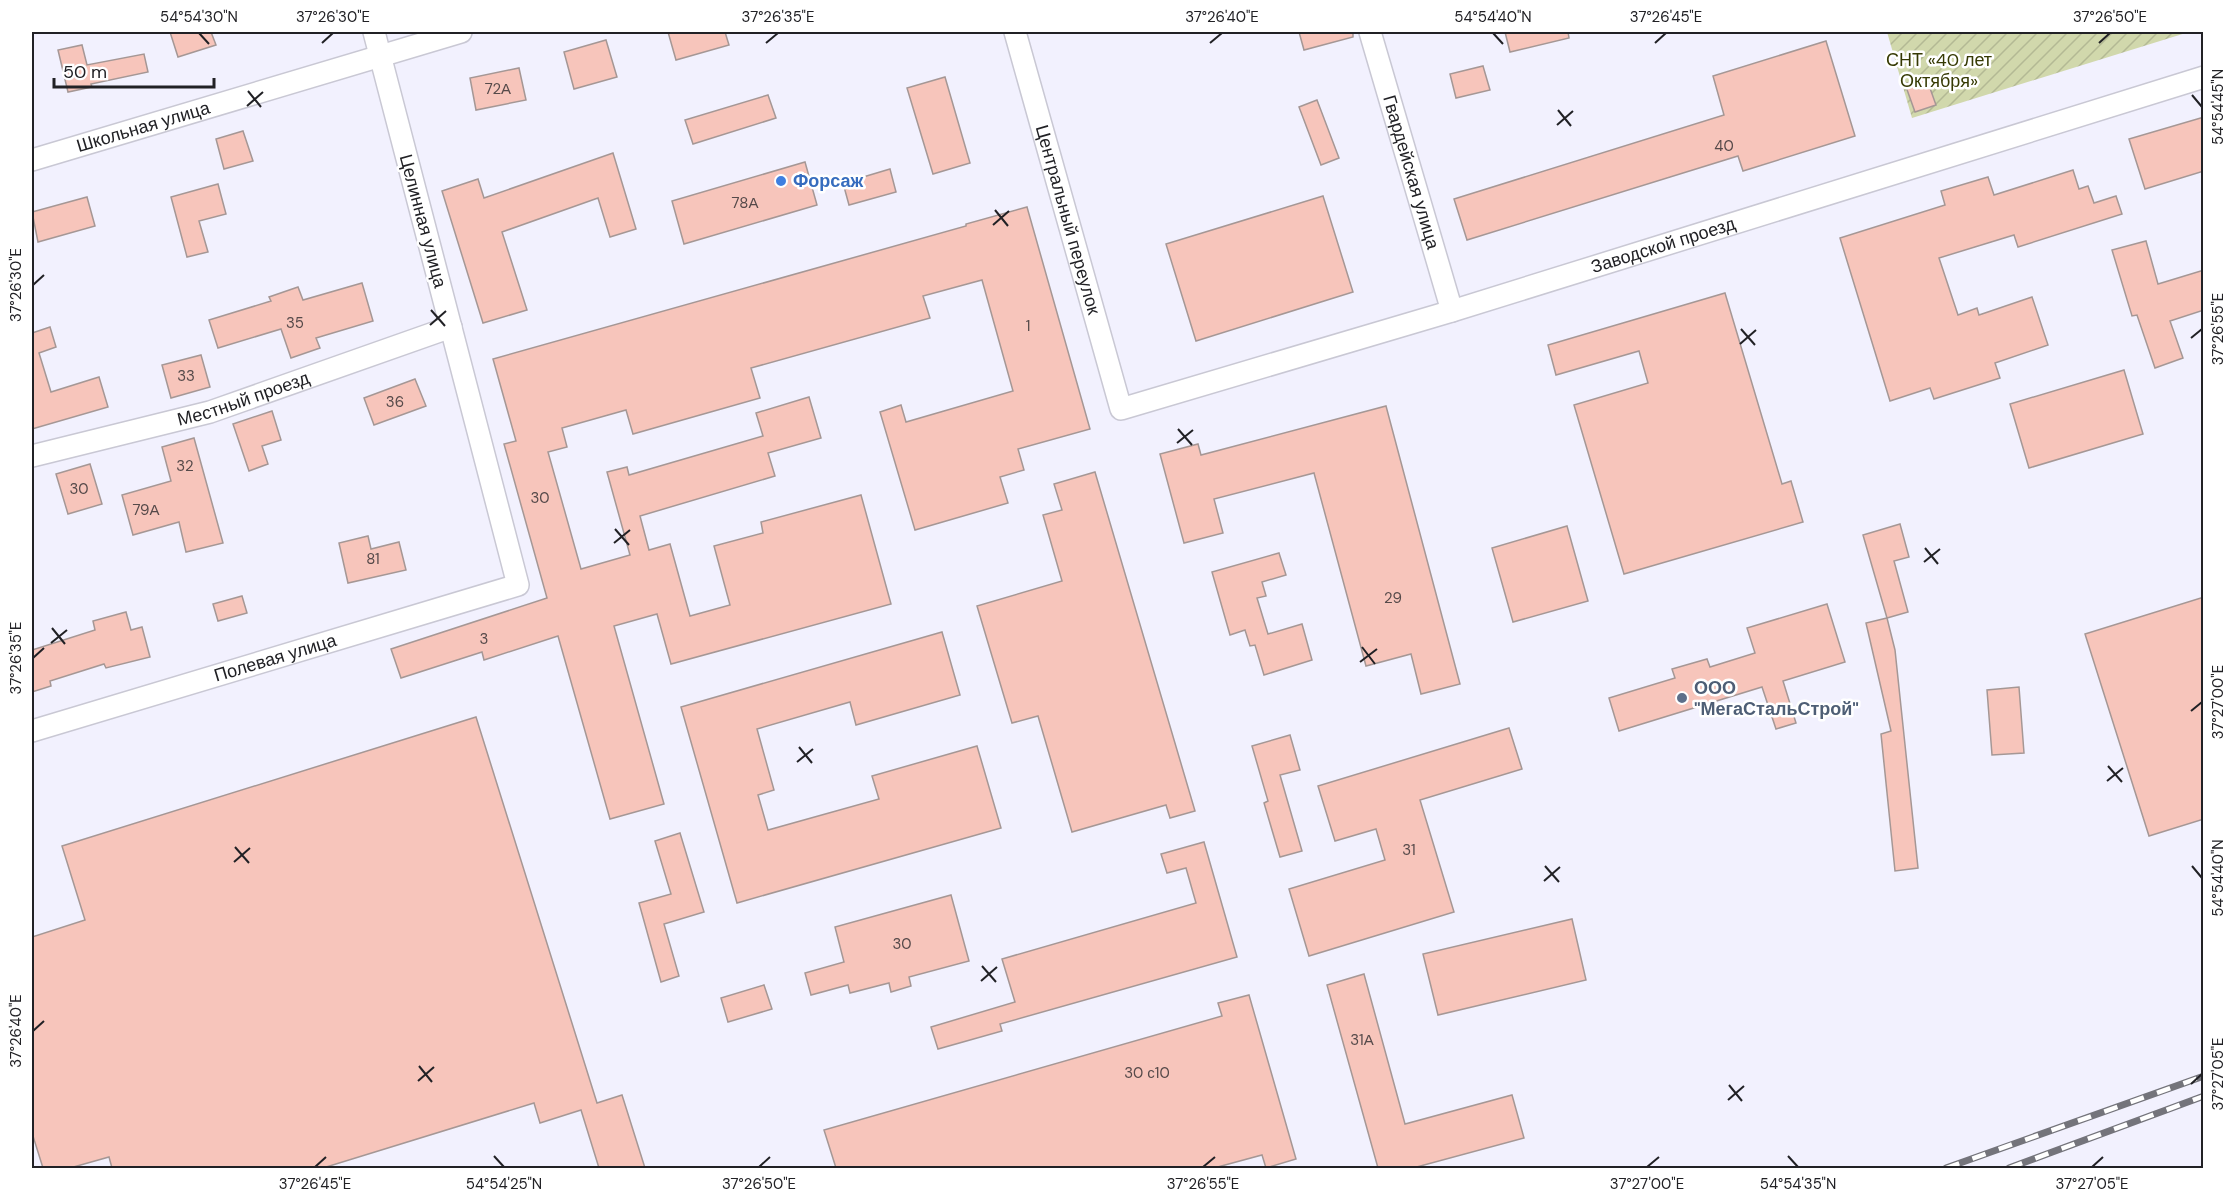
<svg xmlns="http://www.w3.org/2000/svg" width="2235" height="1200" font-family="'DM Sans',sans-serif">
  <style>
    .garden { fill: url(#garden-furrows) }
    .building { fill: #f7c5bb; stroke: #a59795; stroke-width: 1.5 }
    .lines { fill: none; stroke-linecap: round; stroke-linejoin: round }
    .street-casing { stroke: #c9c8d4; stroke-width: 24 }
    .street { stroke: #fff; stroke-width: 21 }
    .rail-casing { stroke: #74747b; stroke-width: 7 }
    .rail { stroke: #fff; stroke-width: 4.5; stroke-dasharray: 14; stroke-linecap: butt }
    .ticks { fill: none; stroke: #212125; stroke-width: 2 }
    .shop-dot { fill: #3f7fe0; stroke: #fff; stroke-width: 2 }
    .service-dot { fill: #5c6f8a; stroke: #fff; stroke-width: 2 }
    .labels { text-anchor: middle; stroke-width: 5; stroke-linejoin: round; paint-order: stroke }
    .number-label { font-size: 15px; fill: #564a4a }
    .park-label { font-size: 18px; fill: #363a04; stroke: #fff }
    .street-label { font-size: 18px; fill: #212125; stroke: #fff }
    .shop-label { font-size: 18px; font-weight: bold; fill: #366cbe; stroke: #fff; text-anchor: start }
    .service-label { font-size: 18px; font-weight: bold; fill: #4e5e75; stroke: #fff; text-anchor: start }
    .neatline { fill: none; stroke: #212125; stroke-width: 2 }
    .ticks-label { font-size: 15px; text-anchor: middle; fill: #212125 }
  </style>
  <defs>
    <pattern id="garden-furrows" width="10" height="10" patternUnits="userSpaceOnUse" patternTransform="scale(1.5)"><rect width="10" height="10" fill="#d1d8ac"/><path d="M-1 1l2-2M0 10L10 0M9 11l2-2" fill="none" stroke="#b3b994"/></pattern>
  </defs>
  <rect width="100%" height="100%" fill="#f2f1fe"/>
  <path class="garden" d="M 1887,32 L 2189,32 L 1912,118 Z"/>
  <g class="building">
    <path d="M 170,32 L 211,32 L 216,45 L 178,57 Z"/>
    <path d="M 668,32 L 725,32 L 729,45 L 676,60 Z"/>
    <path d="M 1299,32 L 1353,32 L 1353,37 L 1304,50 Z"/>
    <path d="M 1505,32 L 1568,32 L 1569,38 L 1510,52 Z"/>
    <path d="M 606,40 L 617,77 L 574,89 L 564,52 Z"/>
    <path d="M 1826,41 L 1855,136 L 1743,171 L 1738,156 L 1467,240 L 1454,199 L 1724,115 L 1713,76 Z"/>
    <path d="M 82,45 L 87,65 L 144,54 L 148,72 L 91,84 L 92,87 L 68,92 L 58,50 Z"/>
    <path d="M 1483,66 L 1490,90 L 1456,98 L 1450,74 Z"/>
    <path d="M 519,68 L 526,100 L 476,110 L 470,78 Z"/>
    <path d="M 945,77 L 970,163 L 933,174 L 907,88 Z"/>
    <path d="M 1926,77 L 1936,105 L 1915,112 L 1905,84 Z"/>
    <path d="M 768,95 L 776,118 L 693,144 L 685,120 Z"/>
    <path d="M 1317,100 L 1339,158 L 1321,165 L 1299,107 Z"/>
    <path d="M 2204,117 L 2204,171 L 2145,189 L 2129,139 Z"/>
    <path d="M 243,131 L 253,161 L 224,169 L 216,139 Z"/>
    <path d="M 613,153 L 636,229 L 610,237 L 598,198 L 502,232 L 527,310 L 483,323 L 442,191 L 478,179 L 484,198 Z"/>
    <path d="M 805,162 L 817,205 L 684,244 L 672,201 Z"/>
    <path d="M 890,169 L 896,192 L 849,205 L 843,183 Z"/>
    <path d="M 2073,170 L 2079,189 L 2088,186 L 2094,203 L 2116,196 L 2122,214 L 2018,247 L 2014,235 L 1939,258 L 1958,315 L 1977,308 L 1979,315 L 2032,297 L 2048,345 L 1995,363 L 2000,378 L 1934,399 L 1930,388 L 1890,401 L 1840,238 L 1945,205 L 1941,191 L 1988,177 L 1994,195 Z"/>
    <path d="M 218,184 L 226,214 L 199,221 L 208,252 L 187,257 L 171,197 Z"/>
    <path d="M 1323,196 L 1353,292 L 1196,341 L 1166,244 Z"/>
    <path d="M 87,197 L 95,226 L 38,242 L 32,212 Z"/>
    <path d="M 1027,207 L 1090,429 L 1018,449 L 1024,470 L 1000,477 L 1008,503 L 915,530 L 880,412 L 901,405 L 906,422 L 1013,391 L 982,280 L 923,296 L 930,318 L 751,368 L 760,398 L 633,434 L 626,410 L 562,428 L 567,447 L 548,452 L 581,569 L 630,555 L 607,472 L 627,467 L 629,475 L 763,436 L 756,413 L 809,397 L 821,438 L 768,453 L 775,476 L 640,516 L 649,550 L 670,544 L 690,616 L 730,605 L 714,546 L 763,533 L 761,522 L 861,495 L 891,604 L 671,664 L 657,614 L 614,626 L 664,804 L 610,819 L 558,636 L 484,660 L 482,652 L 401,678 L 391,649 L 547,598 L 504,444 L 516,441 L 493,359 L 966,226 L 966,224 Z"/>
    <path d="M 2146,241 L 2158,284 L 2204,270 L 2204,310 L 2170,321 L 2183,358 L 2155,368 L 2137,315 L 2132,316 L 2112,250 Z"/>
    <path d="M 362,283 L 373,321 L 316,338 L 320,348 L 291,358 L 281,329 L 218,348 L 209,320 L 271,301 L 269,297 L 298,287 L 303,300 Z"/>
    <path d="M 1725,293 L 1782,484 L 1791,481 L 1803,522 L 1624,574 L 1574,405 L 1648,383 L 1639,351 L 1556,375 L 1548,345 Z"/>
    <path d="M 50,327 L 56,347 L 39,353 L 51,392 L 99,377 L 108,407 L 32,429 L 32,333 Z"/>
    <path d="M 201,355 L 210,387 L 171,398 L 162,365 Z"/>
    <path d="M 2124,370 L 2143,434 L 2029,468 L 2010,404 Z"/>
    <path d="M 415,379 L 426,406 L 374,425 L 364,398 Z"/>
    <path d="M 1386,406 L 1460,684 L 1421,694 L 1411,654 L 1366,666 L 1314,473 L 1214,499 L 1223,533 L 1184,543 L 1160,454 L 1198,444 L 1201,455 Z"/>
    <path d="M 272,411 L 281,440 L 262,446 L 268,464 L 249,471 L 233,424 Z"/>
    <path d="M 194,438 L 223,543 L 186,552 L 179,522 L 133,535 L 122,495 L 171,481 L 162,447 Z"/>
    <path d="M 90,464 L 102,504 L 68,514 L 56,474 Z"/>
    <path d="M 1095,472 L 1195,811 L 1170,818 L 1166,805 L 1072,832 L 1038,716 L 1012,723 L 977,606 L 1062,581 L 1043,515 L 1062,510 L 1054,484 Z"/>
    <path d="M 1900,524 L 1909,557 L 1894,561 L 1908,612 L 1887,618 L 1863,535 Z"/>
    <path d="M 1567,526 L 1588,601 L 1513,622 L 1492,548 Z"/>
    <path d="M 368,536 L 371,549 L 399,542 L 406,570 L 348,583 L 339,543 Z"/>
    <path d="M 1279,553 L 1286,575 L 1262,582 L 1266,596 L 1257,598 L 1268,634 L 1302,624 L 1312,660 L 1264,675 L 1255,645 L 1250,646 L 1245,630 L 1230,635 L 1212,572 Z"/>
    <path d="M 242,596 L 247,613 L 218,621 L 213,604 Z"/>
    <path d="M 2204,597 L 2204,819 L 2149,836 L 2085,634 Z"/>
    <path d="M 1827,604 L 1845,662 L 1783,681 L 1796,723 L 1776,729 L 1762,687 L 1619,731 L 1609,698 L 1675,678 L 1672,669 L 1707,659 L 1710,667 L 1755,653 L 1747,628 Z"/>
    <path d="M 126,612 L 131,630 L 142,627 L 150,657 L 106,668 L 104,664 L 50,681 L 51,686 L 32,692 L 32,650 L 95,630 L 93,621 Z"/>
    <path d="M 1887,618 L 1895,650 L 1918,868 L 1895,871 L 1881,734 L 1891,731 L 1866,623 Z"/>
    <path d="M 942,632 L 960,695 L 856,725 L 850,702 L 757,729 L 774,790 L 758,795 L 768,830 L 879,799 L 872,776 L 977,746 L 1001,828 L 737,903 L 681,707 Z"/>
    <path d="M 2019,687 L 2024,753 L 1992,755 L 1987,690 Z"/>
    <path d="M 476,717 L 597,1103 L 622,1095 L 645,1168 L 599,1168 L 581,1110 L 540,1123 L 534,1103 L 323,1168 L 112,1168 L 109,1157 L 70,1168 L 43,1168 L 32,1133 L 32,937 L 85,920 L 62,846 Z"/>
    <path d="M 1509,728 L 1522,769 L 1420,800 L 1454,912 L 1309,956 L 1289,889 L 1385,860 L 1376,829 L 1335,841 L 1318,786 Z"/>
    <path d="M 1290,735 L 1300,770 L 1280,775 L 1302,851 L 1280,857 L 1264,803 L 1268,801 L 1252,746 Z"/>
    <path d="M 680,833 L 704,912 L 664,924 L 679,976 L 661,982 L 639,903 L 671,894 L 655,841 Z"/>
    <path d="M 1204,842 L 1237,957 L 1000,1024 L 1002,1031 L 938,1049 L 931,1027 L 1015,1002 L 1002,959 L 1196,903 L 1186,868 L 1167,873 L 1161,854 Z"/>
    <path d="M 951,895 L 969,961 L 909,977 L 911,986 L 891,992 L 889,983 L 850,993 L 848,985 L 811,995 L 805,973 L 844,962 L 835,927 Z"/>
    <path d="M 1572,919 L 1586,980 L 1438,1015 L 1423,954 Z"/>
    <path d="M 1364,974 L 1405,1124 L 1512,1095 L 1524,1138 L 1413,1168 L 1378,1168 L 1327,985 Z"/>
    <path d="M 764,985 L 772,1009 L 728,1022 L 721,998 Z"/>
    <path d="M 1249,995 L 1296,1159 L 1266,1168 L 1262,1155 L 1214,1168 L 836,1168 L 824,1130 L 1222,1016 L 1218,1003 Z"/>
  </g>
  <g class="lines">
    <defs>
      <g id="street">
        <path id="s1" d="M 1015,32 L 1121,409 L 1452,311 L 2204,77"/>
        <path id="s2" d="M 1370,32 L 1452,311"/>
        <path id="s3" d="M 32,160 L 461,32"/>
        <path id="s4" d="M 32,456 L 210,412 L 451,327"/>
        <path id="s5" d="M 32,731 L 518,585 L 374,32"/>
      </g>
    </defs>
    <use href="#street" class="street-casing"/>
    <use href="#street" class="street"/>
    <defs>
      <g id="rail">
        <path d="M 1946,1168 L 2204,1076"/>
        <path d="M 2009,1168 L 2204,1096"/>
      </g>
    </defs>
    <use href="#rail" class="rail-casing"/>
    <use href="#rail" class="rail"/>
  </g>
  <path class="ticks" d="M 199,33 L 209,44M 1493,33 L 1503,44M 322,43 L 333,33M 766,43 L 778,33M 1210,43 L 1222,33M 1655,43 L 1666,33M 2099,43 L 2110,33M 248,91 L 261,107M 2192,95 L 2202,107M 247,106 L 263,92M 1558,110 L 1571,126M 1557,125 L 1573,111M 995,210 L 1008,226M 993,225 L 1009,211M 33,285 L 44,275M 431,310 L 445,326M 430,325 L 446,311M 1741,329 L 1755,345M 2191,338 L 2202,329M 1740,344 L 1756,330M 1178,429 L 1192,445M 1177,443 L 1193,430M 615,529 L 629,545M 614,543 L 630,530M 1925,548 L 1938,564M 1924,562 L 1940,549M 52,628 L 65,644M 51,643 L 67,630M 1362,647 L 1375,664M 33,658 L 44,648M 1360,662 L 1377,649M 2191,711 L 2202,702M 799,747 L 812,763M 797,762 L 813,749M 2108,766 L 2122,782M 2107,781 L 2123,768M 235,847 L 249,863M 234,862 L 250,848M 1545,866 L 1559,882M 2192,866 L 2202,878M 1544,881 L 1560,867M 982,966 L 996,982M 981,981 L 997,967M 33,1031 L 44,1021M 419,1066 L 432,1082M 418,1081 L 434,1067M 2191,1084 L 2202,1074M 1729,1085 L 1742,1101M 1728,1100 L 1744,1086M 494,1156 L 504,1167M 1788,1156 L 1798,1167M 315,1167 L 326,1157M 759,1167 L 770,1157M 1203,1167 L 1215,1157M 1647,1167 L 1659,1157M 2092,1167 L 2103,1157"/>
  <circle class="shop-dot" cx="781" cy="181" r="6"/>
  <circle class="service-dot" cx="1682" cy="698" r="6"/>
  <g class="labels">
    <g class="number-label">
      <text x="498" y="94">72А</text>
      <text x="1724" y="151">40</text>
      <text x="745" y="208">78А</text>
      <text x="295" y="328">35</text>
      <text x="1028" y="331">1</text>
      <text x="186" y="381">33</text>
      <text x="395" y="407">36</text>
      <text x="185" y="471">32</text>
      <text x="79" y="494">30</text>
      <text x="540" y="503">30</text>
      <text x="146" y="515">79А</text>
      <text x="373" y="564">81</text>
      <text x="1393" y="603">29</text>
      <text x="484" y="644">3</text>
      <text x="1409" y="855">31</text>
      <text x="902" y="949">30</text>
      <text x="1362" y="1045">31А</text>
      <text x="1147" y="1078">30 с10</text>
    </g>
    <g class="park-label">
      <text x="1939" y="66">СНТ «40 лет<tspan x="1939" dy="21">Октября»</tspan></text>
    </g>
    <g class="street-label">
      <text dy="6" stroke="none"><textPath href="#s3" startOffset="116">Школьная улица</textPath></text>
      <text dy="6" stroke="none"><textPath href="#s2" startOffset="146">Гвардейская улица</textPath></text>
      <text dy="6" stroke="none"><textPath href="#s1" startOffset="195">Центральный переулок</textPath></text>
      <text transform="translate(423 221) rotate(75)" y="6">Целинная улица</text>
      <text dy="6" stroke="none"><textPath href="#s1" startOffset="958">Заводской проезд</textPath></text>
      <text dy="6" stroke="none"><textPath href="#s4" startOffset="219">Местный проезд</textPath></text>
      <text dy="6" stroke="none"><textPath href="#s5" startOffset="254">Полевая улица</textPath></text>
    </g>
    <g class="shop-label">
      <text x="793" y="187">Форсаж</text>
    </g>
    <g class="service-label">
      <text x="1694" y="694">ООО<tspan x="1694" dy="21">"МегаСтальСтрой"</tspan></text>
    </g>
  </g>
  <rect width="2235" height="1200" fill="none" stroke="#ffffff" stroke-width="66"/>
  <path d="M54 78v9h160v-9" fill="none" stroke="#212125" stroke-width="3"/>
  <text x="63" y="78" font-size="18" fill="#212125" stroke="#ffffff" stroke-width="4.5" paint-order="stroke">50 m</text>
  <rect x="33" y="33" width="2169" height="1134" class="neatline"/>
  <g class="ticks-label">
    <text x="199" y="22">54°54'30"N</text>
    <text x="333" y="22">37°26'30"E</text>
    <text x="778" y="22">37°26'35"E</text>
    <text x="1222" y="22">37°26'40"E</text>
    <text x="1493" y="22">54°54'40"N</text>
    <text x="1666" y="22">37°26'45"E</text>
    <text x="2110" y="22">37°26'50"E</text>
    <text transform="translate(2218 107) rotate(-90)" y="5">54°54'45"N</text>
    <text transform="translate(16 285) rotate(-90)" y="5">37°26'30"E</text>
    <text transform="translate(2218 329) rotate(-90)" y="5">37°26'55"E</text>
    <text transform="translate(16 658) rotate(-90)" y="5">37°26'35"E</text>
    <text transform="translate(2218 702) rotate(-90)" y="5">37°27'00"E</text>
    <text transform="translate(2218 878) rotate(-90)" y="5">54°54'40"N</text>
    <text transform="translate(16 1031) rotate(-90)" y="5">37°26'40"E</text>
    <text transform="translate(2218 1074) rotate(-90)" y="5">37°27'05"E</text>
    <text x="315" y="1189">37°26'45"E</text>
    <text x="504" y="1189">54°54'25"N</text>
    <text x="759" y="1189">37°26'50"E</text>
    <text x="1203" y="1189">37°26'55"E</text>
    <text x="1647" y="1189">37°27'00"E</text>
    <text x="1798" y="1189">54°54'35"N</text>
    <text x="2092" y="1189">37°27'05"E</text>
  </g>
</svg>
